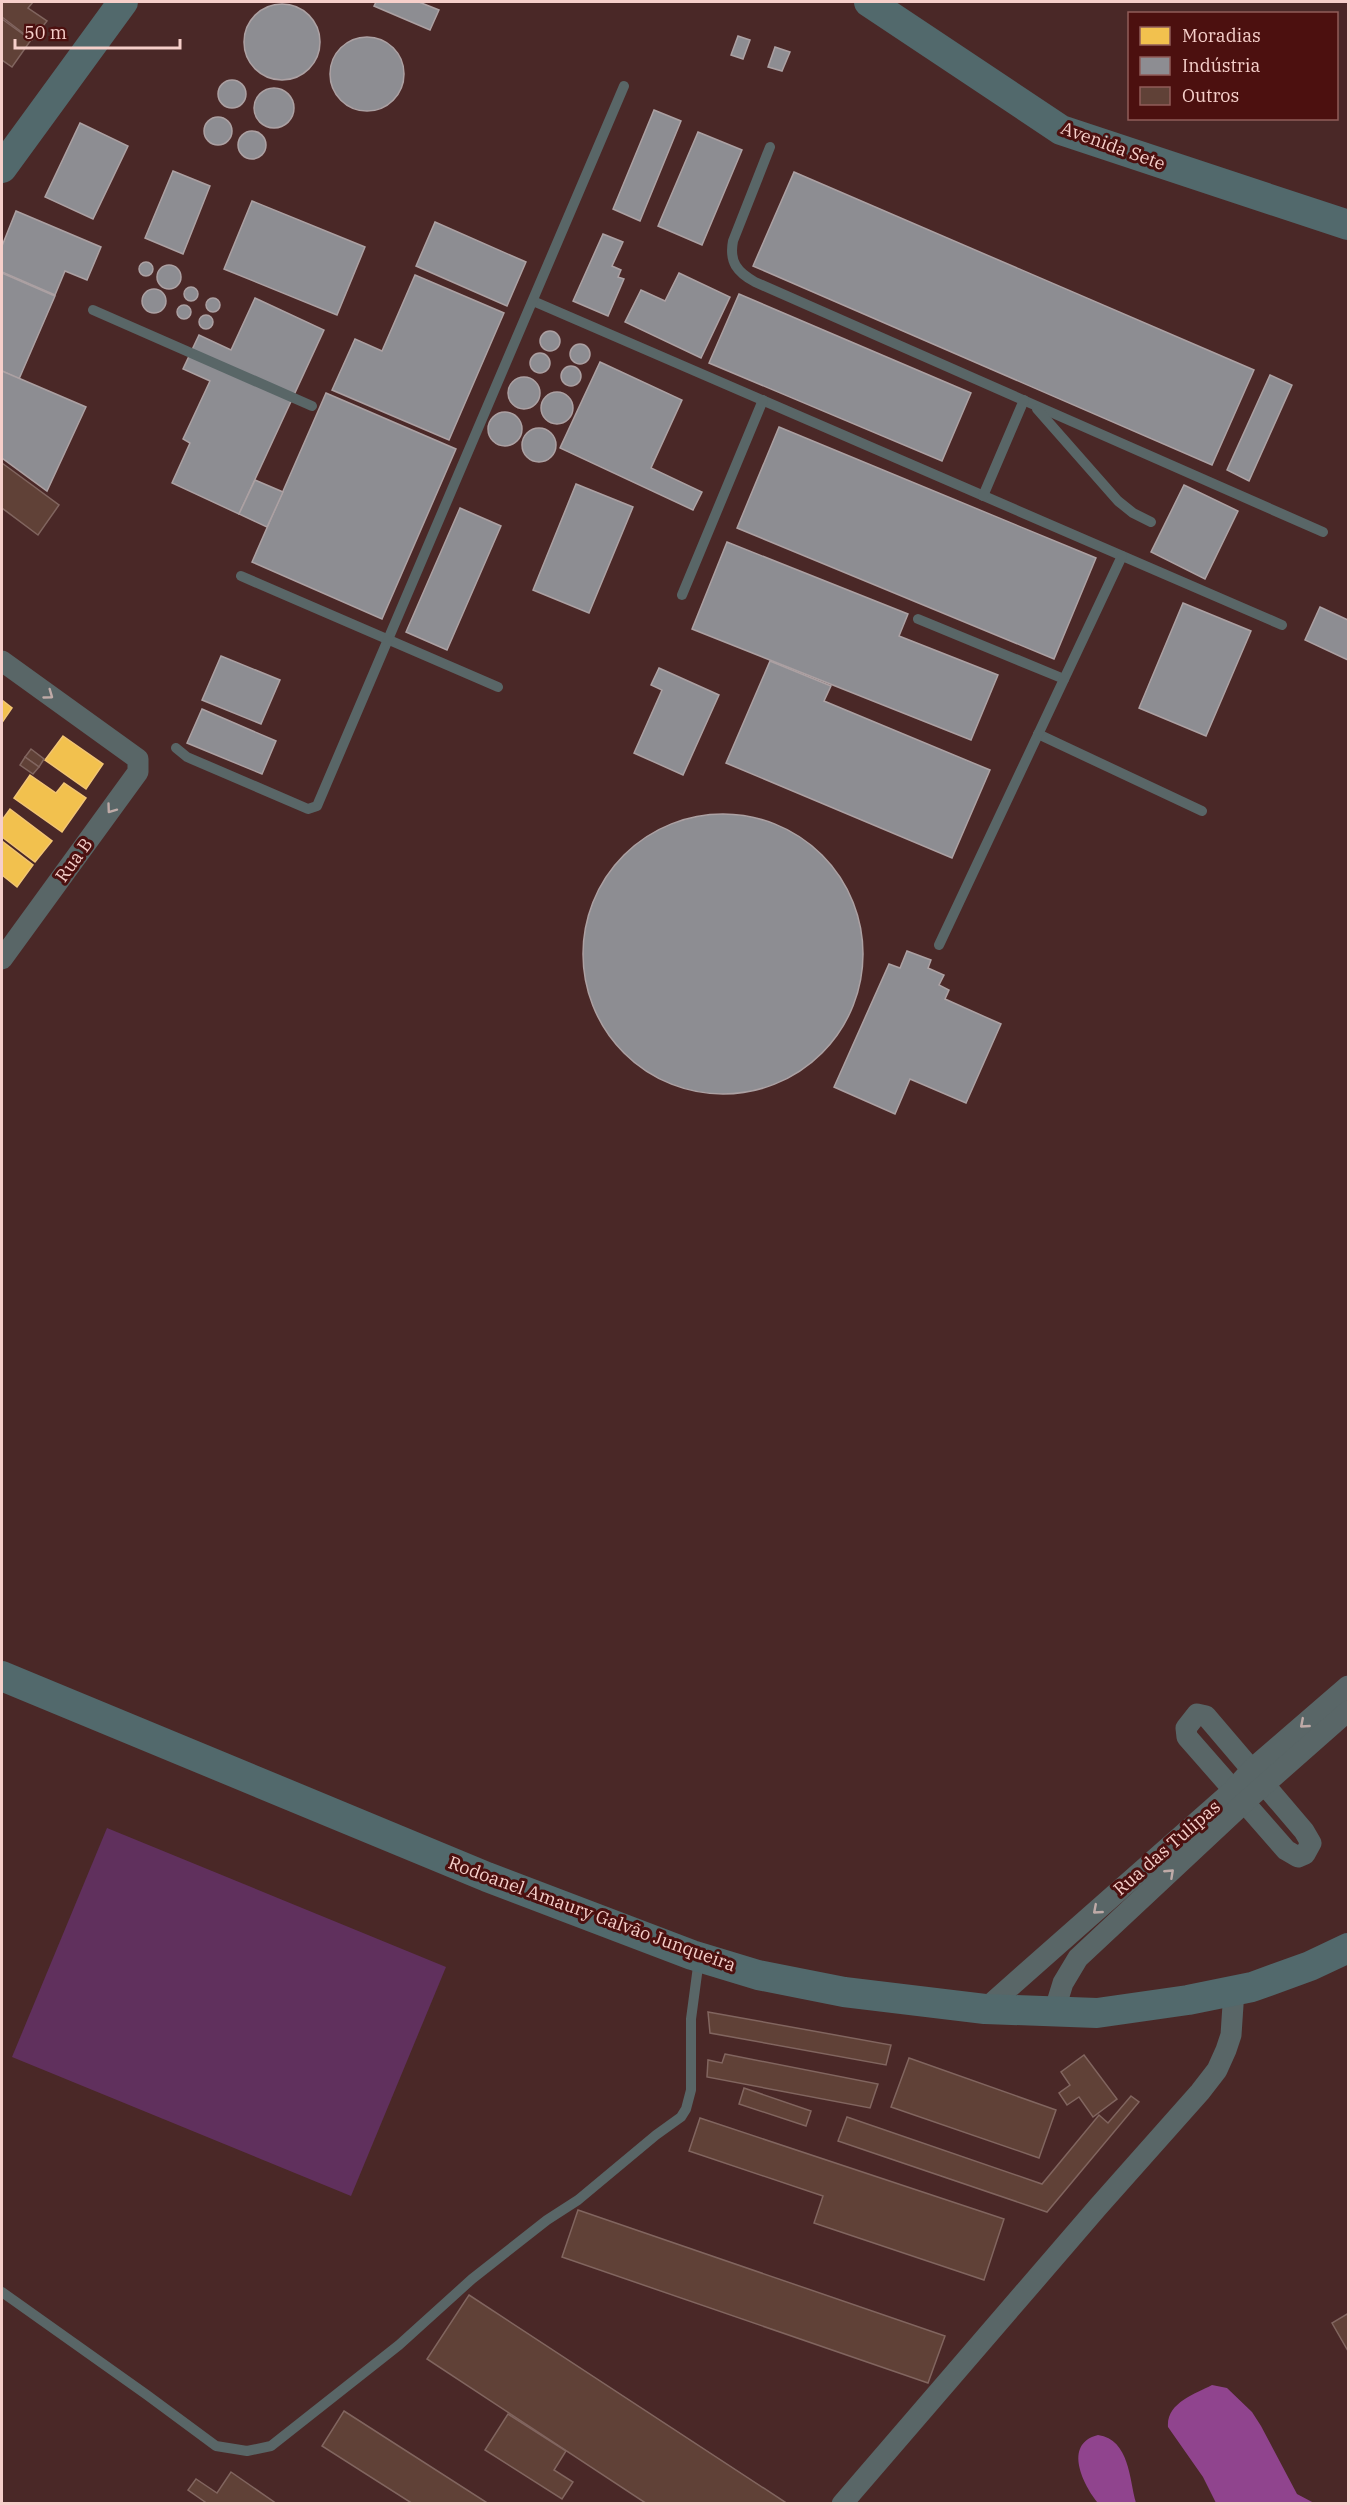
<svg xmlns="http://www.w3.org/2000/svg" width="1350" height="2505" font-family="'IBM Plex Serif',serif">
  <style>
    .green { fill: #60305d }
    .forest { fill: #90448e }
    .homes { fill: #f2c14e; stroke: #f3c573; stroke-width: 1.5 }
    .industry { fill: #8d8d92; stroke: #aca1a3; stroke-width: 1.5 }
    .building { fill: #604137; stroke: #81655f; stroke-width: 1.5 }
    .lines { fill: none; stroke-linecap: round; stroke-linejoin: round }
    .lane { stroke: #596667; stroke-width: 10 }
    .street { stroke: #596667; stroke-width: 21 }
    .secondary { stroke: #52696c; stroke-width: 30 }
    .oneway { stroke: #bfaaa7 }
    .labels { text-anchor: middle; stroke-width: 6; stroke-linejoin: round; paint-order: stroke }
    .street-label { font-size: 18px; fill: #f6cfca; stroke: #4c100f }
  </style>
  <rect width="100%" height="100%" fill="#4a2827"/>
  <path class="green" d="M 107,1828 L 446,1967 L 351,2196 L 12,2057 Z"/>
  <g class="forest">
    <path d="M 1212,2385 L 1227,2388 L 1252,2412 L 1261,2426 L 1297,2494 L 1314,2503 L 1216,2503 L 1203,2477 L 1168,2427 C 1166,2403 1195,2394 1212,2385 Z"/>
    <path d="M 1098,2435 C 1130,2440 1129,2479 1136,2503 L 1098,2503 C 1084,2486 1062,2444 1098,2435 Z"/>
  </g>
  <g class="homes">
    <path d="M 2,700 L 12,708 L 3,721 L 2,720 Z"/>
    <path d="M 63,736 L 103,764 L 86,789 L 45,760 Z"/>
    <path d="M 30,775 L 56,793 L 64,783 L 86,798 L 62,832 L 14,798 Z"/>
    <path d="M 10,809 L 52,841 L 35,862 L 2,837 L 2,820 Z"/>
    <path d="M 2,841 L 33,865 L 17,887 L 2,875 Z"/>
  </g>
  <g class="industry">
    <path d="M 376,2 L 419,2 L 439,10 L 430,30 L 374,6 Z"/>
    <circle cx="282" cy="42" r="38"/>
    <path d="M 738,36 L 750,40 L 743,59 L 731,55 Z"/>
    <circle cx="367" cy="74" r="37"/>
    <path d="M 775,47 L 790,52 L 782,71 L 768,67 Z"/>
    <circle cx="232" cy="94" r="14"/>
    <circle cx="274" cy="108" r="20"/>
    <path d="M 654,110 L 681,121 L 640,221 L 613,209 Z"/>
    <circle cx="218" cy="131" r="14"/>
    <path d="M 80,123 L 128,146 L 93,219 L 45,197 Z"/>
    <circle cx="252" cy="145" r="14"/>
    <path d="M 698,132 L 742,150 L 702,245 L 658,226 Z"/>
    <path d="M 173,171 L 210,186 L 183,254 L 145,238 Z"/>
    <path d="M 794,172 L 1254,370 L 1212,465 L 753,266 Z"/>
    <path d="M 252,201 L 365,247 L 337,315 L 224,269 Z"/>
    <path d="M 16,211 L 101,247 L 87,280 L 65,271 L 55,295 L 2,272 L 2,246 Z"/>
    <path d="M 435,222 L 526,262 L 507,306 L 416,266 Z"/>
    <path d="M 603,234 L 623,242 L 612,266 L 621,270 L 618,277 L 624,279 L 608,316 L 573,301 Z"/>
    <circle cx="146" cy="269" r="7"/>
    <circle cx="169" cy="277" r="12"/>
    <path d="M 2,273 L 55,296 L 19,379 L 2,371 Z"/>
    <path d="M 679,273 L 730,297 L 701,358 L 625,322 L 641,290 L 665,301 Z"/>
    <path d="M 415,275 L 504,313 L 449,440 L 332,390 L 355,339 L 382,351 Z"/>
    <circle cx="191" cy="294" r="7"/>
    <circle cx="154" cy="301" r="12"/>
    <path d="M 739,294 L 971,393 L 942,461 L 709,363 Z"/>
    <circle cx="213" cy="305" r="7"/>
    <path d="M 255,298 L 324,330 L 239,514 L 172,483 L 190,443 L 183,439 L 210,381 L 183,369 L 199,335 L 231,350 Z"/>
    <circle cx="184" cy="312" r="7"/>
    <circle cx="206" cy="322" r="7"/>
    <circle cx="550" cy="341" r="10"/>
    <circle cx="580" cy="354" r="10"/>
    <circle cx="540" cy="363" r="10"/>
    <path d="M 600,362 L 682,400 L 651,468 L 702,492 L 693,510 L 560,448 Z"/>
    <circle cx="571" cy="376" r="10"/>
    <path d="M 2,371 L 86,407 L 47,491 L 2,458 Z"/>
    <path d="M 1270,375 L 1292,385 L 1249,481 L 1227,470 Z"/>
    <circle cx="524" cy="393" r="16"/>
    <circle cx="557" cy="408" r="16"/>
    <path d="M 326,393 L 456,449 L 382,619 L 252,562 Z"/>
    <circle cx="505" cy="429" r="17"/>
    <path d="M 779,427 L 1096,558 L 1054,659 L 737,528 Z"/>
    <circle cx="539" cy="445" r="17"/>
    <path d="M 255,480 L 283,492 L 267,527 L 239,514 Z"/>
    <path d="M 576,484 L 633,507 L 589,613 L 533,590 Z"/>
    <path d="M 1184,485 L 1238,511 L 1205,579 L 1151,552 Z"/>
    <path d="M 460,508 L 501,526 L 447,650 L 406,632 Z"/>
    <path d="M 727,542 L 908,614 L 899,636 L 998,675 L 971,740 L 692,629 Z"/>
    <path d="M 1183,603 L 1251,631 L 1206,736 L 1139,708 Z"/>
    <path d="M 1320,607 L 1348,620 L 1348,660 L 1305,640 Z"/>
    <path d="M 221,656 L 280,680 L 261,724 L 202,700 Z"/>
    <path d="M 770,661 L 831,686 L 824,701 L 990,770 L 952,858 L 726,763 Z"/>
    <path d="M 659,668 L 719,695 L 683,775 L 634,753 L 662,690 L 651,685 Z"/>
    <path d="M 202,709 L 276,741 L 262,774 L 187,743 Z"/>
    <circle cx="723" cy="954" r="140"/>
    <path d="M 907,951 L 931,960 L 928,968 L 944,975 L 939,985 L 949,990 L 945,999 L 1001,1024 L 966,1103 L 910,1079 L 895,1114 L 834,1087 L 889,964 L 900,968 Z"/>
  </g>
  <g class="building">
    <path d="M 2,2 L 33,2 L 28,8 L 47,21 L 32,40 L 2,17 Z"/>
    <path d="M 2,19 L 31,40 L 12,67 L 2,60 Z"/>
    <path d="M 2,463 L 59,505 L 38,535 L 2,508 Z"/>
    <path d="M 31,749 L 44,759 L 39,767 L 25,757 Z"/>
    <path d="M 25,757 L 39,767 L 33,774 L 20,765 Z"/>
    <path d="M 708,2012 L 891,2045 L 886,2065 L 710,2033 Z"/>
    <path d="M 725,2054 L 878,2084 L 870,2108 L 707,2077 L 708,2060 L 722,2063 Z"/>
    <path d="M 1084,2055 L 1117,2099 L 1093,2117 L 1079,2097 L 1067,2105 L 1059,2093 L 1070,2085 L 1061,2072 Z"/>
    <path d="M 909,2058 L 1056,2110 L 1039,2158 L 891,2107 Z"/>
    <path d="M 744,2088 L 811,2111 L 806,2126 L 739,2104 Z"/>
    <path d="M 1131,2096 L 1139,2102 L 1047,2212 L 838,2141 L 847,2117 L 1042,2184 L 1099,2115 L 1108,2123 Z"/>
    <path d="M 700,2118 L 1004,2219 L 984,2280 L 814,2223 L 823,2196 L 689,2151 Z"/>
    <path d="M 578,2210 L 945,2336 L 928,2383 L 562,2257 Z"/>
    <path d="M 469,2295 L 788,2504 L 647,2504 L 427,2359 Z"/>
    <path d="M 1347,2314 L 1348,2316 L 1348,2351 L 1332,2323 Z"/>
    <path d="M 344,2411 L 489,2504 L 413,2504 L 322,2446 Z"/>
    <path d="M 508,2414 L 566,2451 L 554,2470 L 573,2482 L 562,2499 L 485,2450 Z"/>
    <path d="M 231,2472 L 277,2504 L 208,2504 L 188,2490 L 196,2479 L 217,2493 Z"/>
  </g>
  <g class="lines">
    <g class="lane">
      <path d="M 770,147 L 733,241 C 729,262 737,272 755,282 L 1323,532"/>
      <path d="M 533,301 L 1282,625"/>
      <path d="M 93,310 L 312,406"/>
      <path d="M 1037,409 L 1118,501 L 1133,513 L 1151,522"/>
      <path d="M 983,496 L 1024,400"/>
      <path d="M 241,576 L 498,687"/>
      <path d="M 682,595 L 763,400"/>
      <path d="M 918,619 L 1064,679"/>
      <path d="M 1038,734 L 1202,811"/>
      <path d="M 176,748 L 187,757 L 308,809 L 317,806 L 624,86"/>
      <path d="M 939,945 L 1122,556"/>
      <path d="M 2,2292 L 147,2395 L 216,2446 L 247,2451 L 271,2446 L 399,2345 L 472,2279 L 547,2220 L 578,2200 L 656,2135 L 681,2117 L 686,2109 L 691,2090 L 691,2019 L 699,1959"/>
    </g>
    <g class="street">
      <path d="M 2,661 L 138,759 L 138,772 L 2,959"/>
      <path d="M 1197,1714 L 1206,1716 L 1304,1831 L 1311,1843 L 1305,1854 L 1298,1857 L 1286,1850 L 1187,1737 L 1186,1728 Z"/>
      <path d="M 985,2009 L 1233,1790 L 1252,1769 L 1348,1686"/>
      <path d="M 1054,2012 L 1063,1983 L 1078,1958 L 1246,1801 L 1348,1711"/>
      <path d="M 842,2504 L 1097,2208 L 1200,2092 L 1217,2070 L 1226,2050 L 1231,2035 L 1234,1990"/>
    </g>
    <g class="secondary">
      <path d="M 869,2 L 1061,130 L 1348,225"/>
      <path d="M 2,168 L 123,2"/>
      <path d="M 2,1676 L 487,1877 L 692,1955 L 758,1975 L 844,1992 L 985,2009 L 1097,2013 L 1188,2000 L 1252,1987 L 1310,1966 L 1348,1948"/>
    </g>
  </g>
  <defs><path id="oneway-chevron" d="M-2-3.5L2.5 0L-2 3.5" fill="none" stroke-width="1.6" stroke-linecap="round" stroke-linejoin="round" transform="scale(1.5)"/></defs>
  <g class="oneway">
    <use href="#oneway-chevron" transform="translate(49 695) rotate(36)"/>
    <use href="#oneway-chevron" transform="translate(111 809) rotate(126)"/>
    <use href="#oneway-chevron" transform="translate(1304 1724) rotate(139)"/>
    <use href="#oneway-chevron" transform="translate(1170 1873) rotate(-43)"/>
    <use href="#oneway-chevron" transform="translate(1097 1910) rotate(139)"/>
  </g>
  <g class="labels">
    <g class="street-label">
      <text transform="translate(1113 146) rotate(20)" y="6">Avenida Sete</text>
      <text transform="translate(74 860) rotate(-54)" y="6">Rua B</text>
      <text transform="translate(1167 1848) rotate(-41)" y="6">Rua das Tulipas</text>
      <text transform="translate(592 1914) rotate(20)" y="6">Rodoanel Amaury Galvão Junqueira</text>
    </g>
  </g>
  <rect width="1350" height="2505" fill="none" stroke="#f6cfca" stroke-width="6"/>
  <rect x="1128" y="12" width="210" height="108" fill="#4c100f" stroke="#905c5a" stroke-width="1.5"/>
  <rect x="1140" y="27" width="30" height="18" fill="#f2c14e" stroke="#905c5a" stroke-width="1.5"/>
  <text x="1182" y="42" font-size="18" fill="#f6cfca">Moradias</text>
  <rect x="1140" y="57" width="30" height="18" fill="#8d8d92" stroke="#905c5a" stroke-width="1.5"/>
  <text x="1182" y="72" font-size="18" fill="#f6cfca">Indústria</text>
  <rect x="1140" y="87" width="30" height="18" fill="#604137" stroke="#905c5a" stroke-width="1.5"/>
  <text x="1182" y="102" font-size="18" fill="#f6cfca">Outros</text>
  <path d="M15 39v9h165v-9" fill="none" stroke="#f6cfca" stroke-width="3"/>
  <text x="24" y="39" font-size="18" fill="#f6cfca" stroke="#4c100f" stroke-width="4.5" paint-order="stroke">50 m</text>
</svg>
